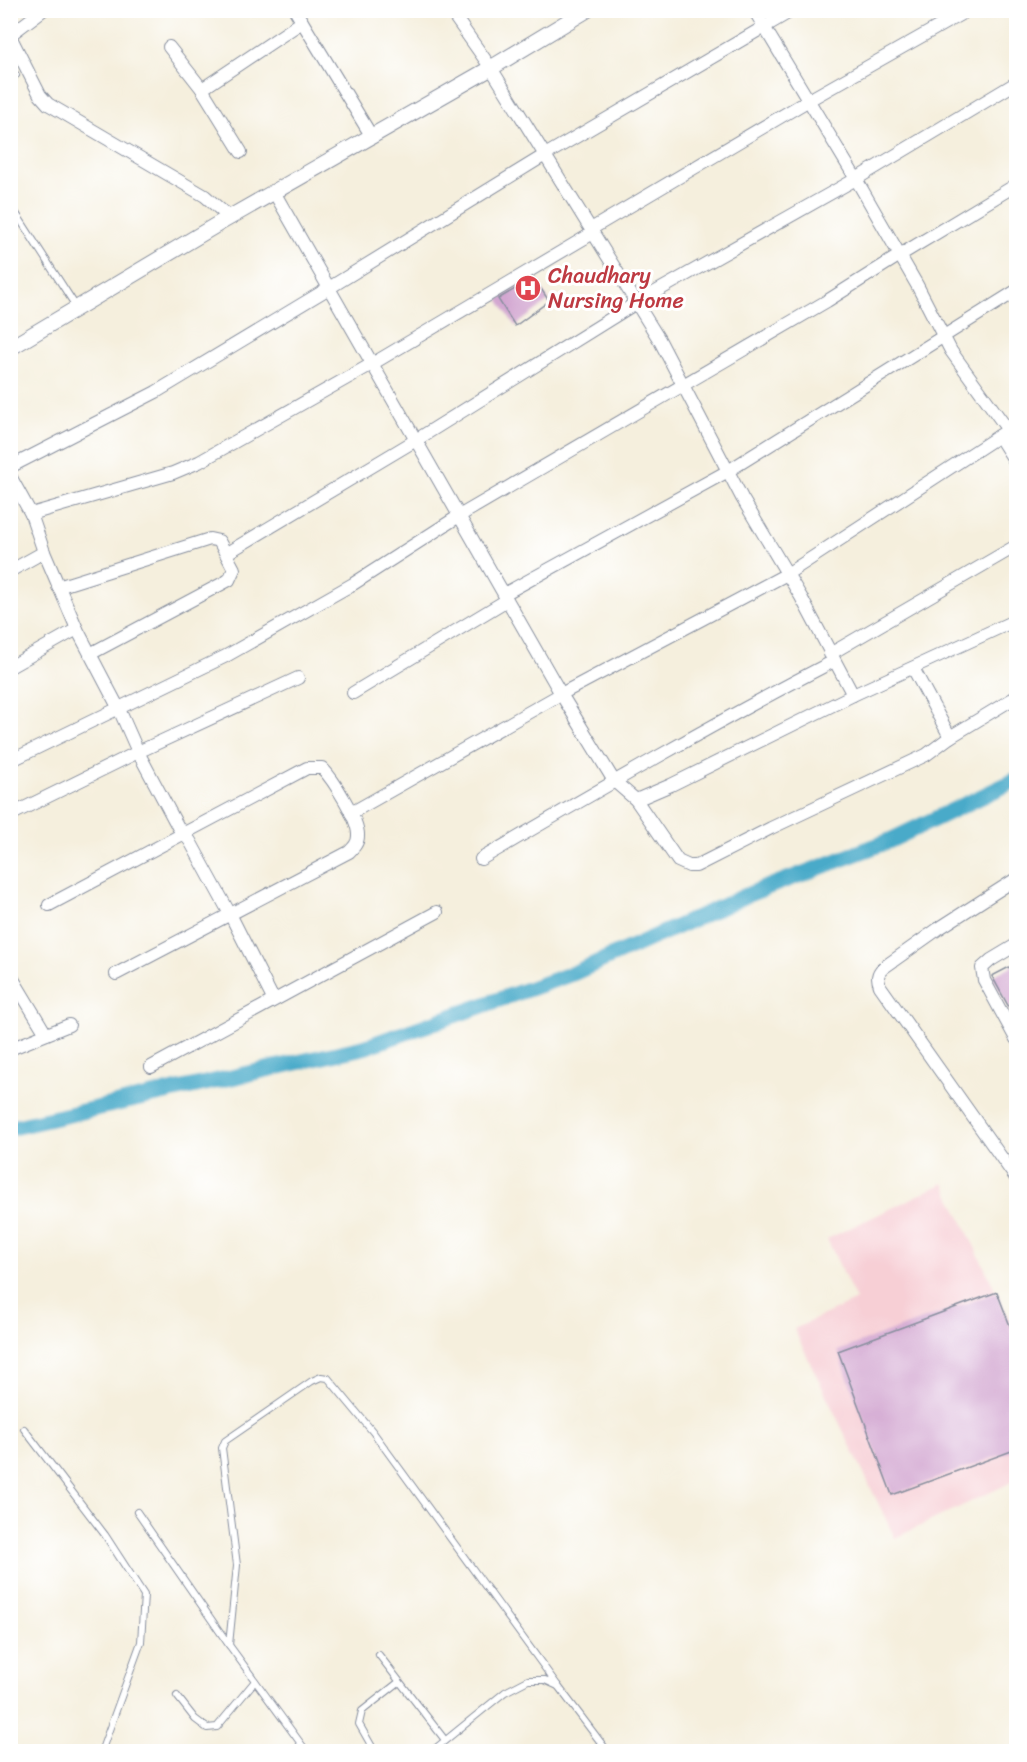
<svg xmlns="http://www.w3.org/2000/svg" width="1027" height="1762" font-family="Sriracha,sans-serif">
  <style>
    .built { fill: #f7cfd5 }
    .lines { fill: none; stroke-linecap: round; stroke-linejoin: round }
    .canal { stroke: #4aaac9; stroke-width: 16 }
    .building { fill: #d3a7d1 }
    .service-casing { stroke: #888f9e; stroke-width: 8 }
    .minor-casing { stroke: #888f9e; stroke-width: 14 }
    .tertiary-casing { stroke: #888f9e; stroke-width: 17 }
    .service { stroke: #fff; stroke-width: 6 }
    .minor { stroke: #fff; stroke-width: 12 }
    .tertiary { stroke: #fff; stroke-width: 15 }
    .labels { text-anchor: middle; stroke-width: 6; stroke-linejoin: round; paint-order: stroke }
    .health-label { font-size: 22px; fill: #be3a42; stroke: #fff; text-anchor: start }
  </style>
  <rect width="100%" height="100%" fill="#fff"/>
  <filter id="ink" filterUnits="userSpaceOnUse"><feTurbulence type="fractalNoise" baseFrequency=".0167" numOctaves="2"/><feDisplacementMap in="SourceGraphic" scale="12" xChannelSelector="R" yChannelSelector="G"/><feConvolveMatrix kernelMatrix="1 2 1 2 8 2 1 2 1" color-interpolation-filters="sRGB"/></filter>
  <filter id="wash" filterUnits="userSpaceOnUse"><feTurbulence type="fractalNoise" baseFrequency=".008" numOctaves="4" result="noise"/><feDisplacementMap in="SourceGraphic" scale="24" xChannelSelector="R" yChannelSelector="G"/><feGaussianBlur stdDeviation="1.35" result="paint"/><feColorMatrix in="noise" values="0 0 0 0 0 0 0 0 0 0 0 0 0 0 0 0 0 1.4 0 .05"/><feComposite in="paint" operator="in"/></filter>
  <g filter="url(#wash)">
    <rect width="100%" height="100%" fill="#f5efdd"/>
    <path class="built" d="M 944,1183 L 1016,1333 L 1016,1480 L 895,1538 L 794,1329 L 856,1300 L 827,1239 Z"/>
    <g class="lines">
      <path class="canal" d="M 10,1128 L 365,1047 L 574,973 L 752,893 L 889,841 L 1016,780"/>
    </g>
    <g id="blocks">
      <g class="building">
        <path d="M 534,278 L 549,301 L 515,326 L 498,299 Z"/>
        <path d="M 1017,963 L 1017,1022 L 992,976 Z"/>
        <path d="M 997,1292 L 1017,1344 L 1017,1449 L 892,1495 L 838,1351 Z"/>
      </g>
    </g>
  </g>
  <g filter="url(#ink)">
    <use href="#blocks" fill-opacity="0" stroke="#888f9e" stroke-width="1.5"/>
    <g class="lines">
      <defs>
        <g id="service">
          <path d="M 10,78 L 16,75"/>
          <path d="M 10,204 L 77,308"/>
          <path d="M 24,1429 L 105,1535 L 144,1595 L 141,1642 L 101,1752"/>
          <path d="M 137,1512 L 229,1645 L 237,1565 L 222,1448 L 225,1441 L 312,1381 L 321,1377 L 328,1378 L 373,1432 L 558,1686"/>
          <path d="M 229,1645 L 307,1752"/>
          <path d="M 379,1655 L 445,1740"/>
          <path d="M 177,1696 L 195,1719 L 207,1728 L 217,1727 L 255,1681"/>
          <path d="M 375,1752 L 359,1724 L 362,1711 L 399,1682"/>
          <path d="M 431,1752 L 505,1692 L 528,1680 L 545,1680 L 558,1686 L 608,1752"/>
        </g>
        <g id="minor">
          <path d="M 295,10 L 372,137"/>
          <path d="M 450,10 L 491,68 L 660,341 L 742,498 L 801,597 L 853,695"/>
          <path d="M 10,35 L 43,10"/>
          <path d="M 10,36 L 40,95 L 48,104 L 205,196 L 230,218"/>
          <path d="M 169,47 L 202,89 L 241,152"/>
          <path d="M 202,89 L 302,22"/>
          <path d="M 274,192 L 561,694 L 614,781 L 636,800 L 678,861 L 689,866 L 696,866 L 771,828 L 926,755 L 950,737"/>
          <path d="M 591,229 L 809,100 L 968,10"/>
          <path d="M 999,436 L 1016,463"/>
          <path d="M 10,467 L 156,392 L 329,288 L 545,155 L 793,10"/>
          <path d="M 10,476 L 31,514 L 44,552 L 77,629 L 119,709 L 138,752 L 10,815"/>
          <path d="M 31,514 L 173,473 L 199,462 L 372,364 L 593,233"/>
          <path d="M 227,553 L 416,440 L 636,303 L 856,179 L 1016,83"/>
          <path d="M 10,571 L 44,552"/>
          <path d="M 58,587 L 210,539 L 219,541 L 234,569 L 229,580 L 90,654"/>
          <path d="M 504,594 L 728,471 L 1016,291"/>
          <path d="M 830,654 L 1016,546"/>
          <path d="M 10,667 L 77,629"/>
          <path d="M 913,668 L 950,737 L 1016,697"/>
          <path d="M 353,693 L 507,600"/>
          <path d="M 10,761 L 226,656 L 353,584 L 459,516 L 827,301 L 900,255 L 1016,185"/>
          <path d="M 636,800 L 671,785 L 853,695 L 1016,620"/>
          <path d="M 351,813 L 561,694 L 787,574 L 1008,430 L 951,351 L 917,285 L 856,179 L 754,10"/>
          <path d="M 481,859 C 597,791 714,723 834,661"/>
          <path d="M 1016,879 L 938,929 L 883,968 C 877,974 877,978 880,986 L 1016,1178"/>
          <path d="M 49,905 L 307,768 L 322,768 C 333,779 359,820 358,836 C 358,843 354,847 349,852 L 116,974"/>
          <path d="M 1016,945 L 991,960 L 982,968 L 984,980 L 1016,1039"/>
          <path d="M 10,974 L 46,1034"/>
          <path d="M 273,999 L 230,914 L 190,841 L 178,827 L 138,752 L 298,678"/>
          <path d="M 10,1049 L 69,1025"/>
          <path d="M 151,1067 L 437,912"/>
        </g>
        <path id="tertiary" d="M 10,348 L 218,224 L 491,68 L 587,10"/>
      </defs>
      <use href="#service" class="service-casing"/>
      <use href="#minor" class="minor-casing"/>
      <use href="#tertiary" class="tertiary-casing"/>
      <use href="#service" class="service"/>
      <use href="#minor" class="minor"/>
      <use href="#tertiary" class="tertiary"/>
    </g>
  </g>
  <defs>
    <symbol id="hospital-disc" viewBox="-11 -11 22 22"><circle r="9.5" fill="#e0444e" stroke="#fff"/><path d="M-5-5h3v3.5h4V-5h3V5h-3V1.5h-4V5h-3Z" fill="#fff"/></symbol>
  </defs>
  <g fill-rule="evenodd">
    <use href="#hospital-disc" x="513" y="273" width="30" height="30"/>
  </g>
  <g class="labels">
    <g class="health-label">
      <text x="548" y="283">Chaudhary<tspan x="548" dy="25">Nursing Home</tspan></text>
    </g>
  </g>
  <rect width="1027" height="1762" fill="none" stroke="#fff" stroke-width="36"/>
</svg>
